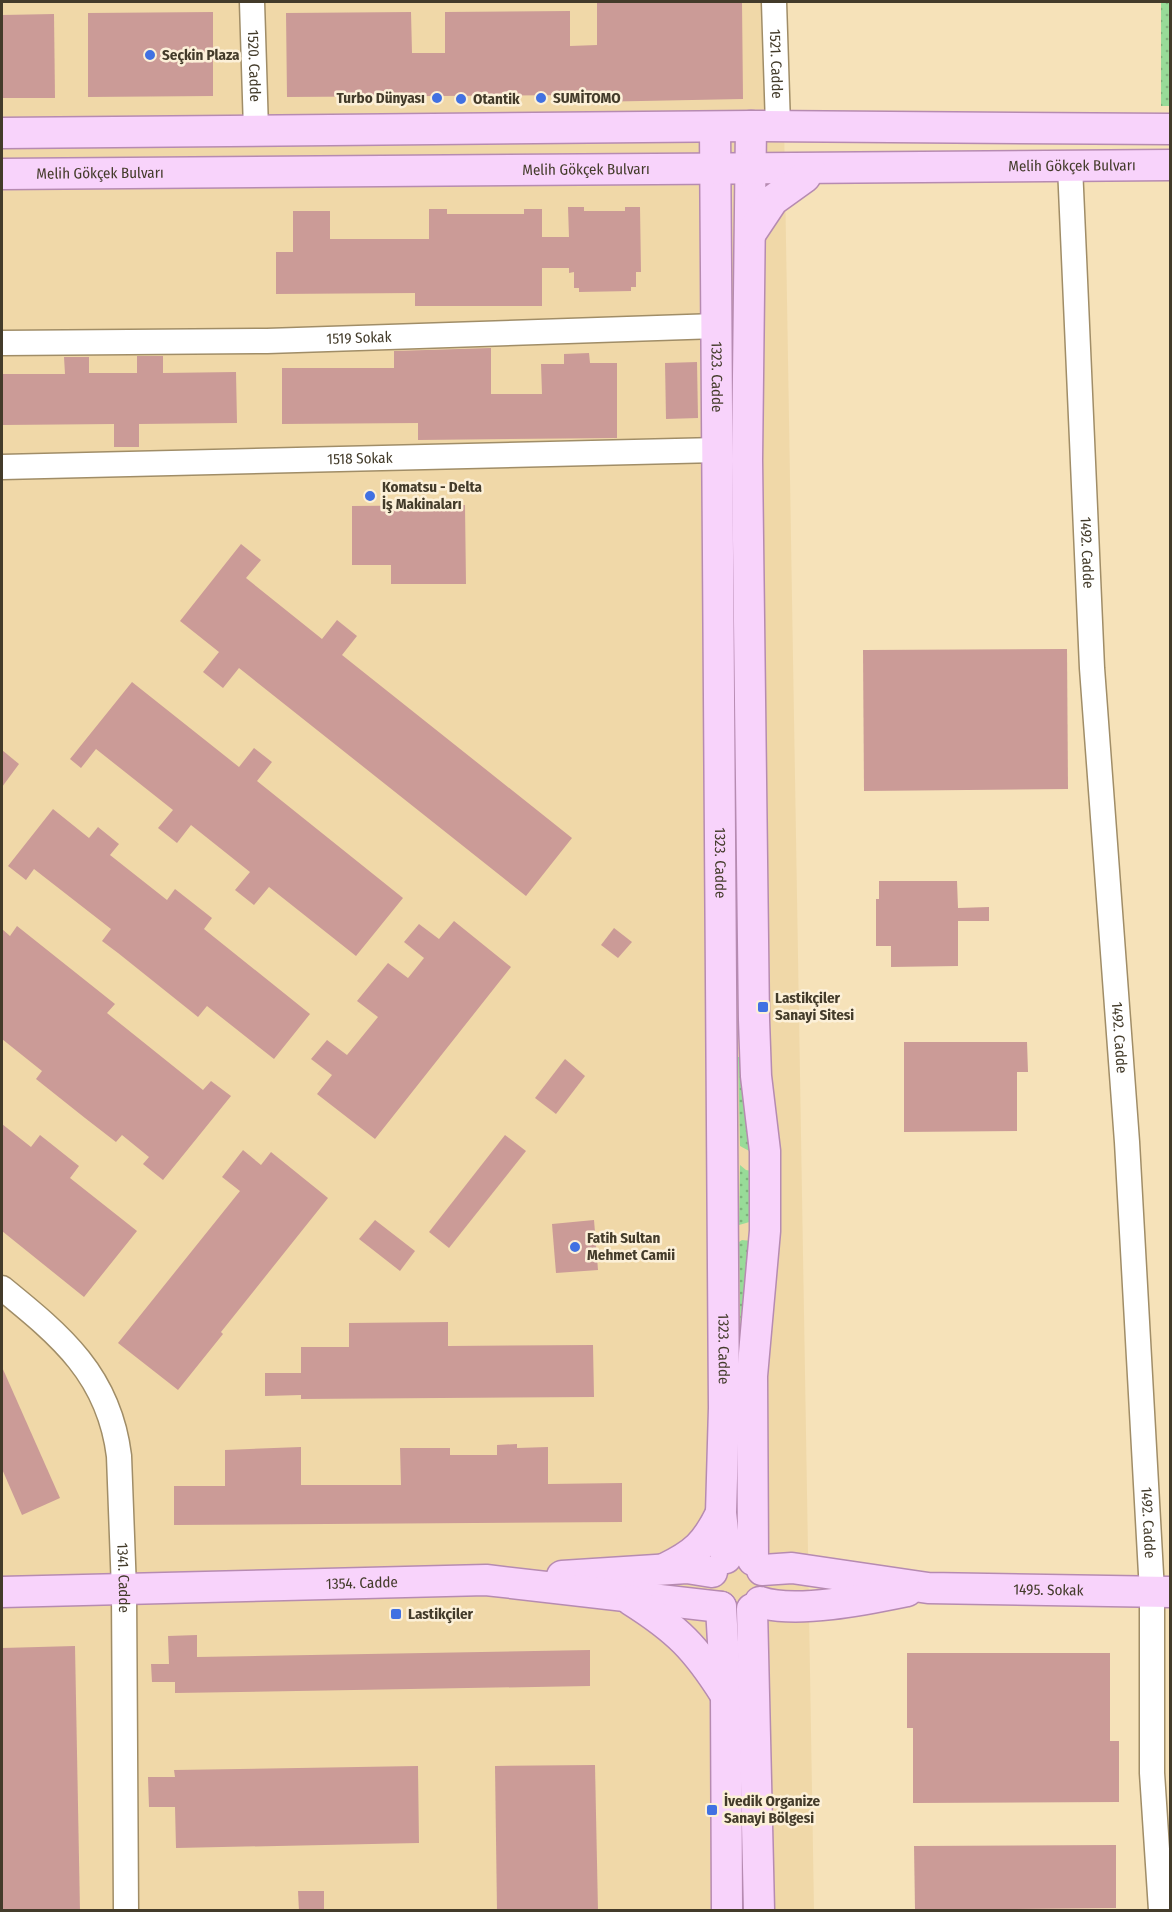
<svg xmlns="http://www.w3.org/2000/svg" width="1172" height="1912" font-family="'Fira Sans Condensed',sans-serif">
  <style>
    .built { fill: #f0d8a8 }
    .grass { fill: url(#grass-dots) }
    .building { fill: #cb9b97 }
    .lines { fill: none; stroke-linecap: round; stroke-linejoin: round }
    .minor-casing { stroke: #a08d67; stroke-width: 27 }
    .major-casing { stroke: #b68bb1; stroke-width: 33 }
    .minor { stroke: #fff; stroke-width: 24 }
    .major { stroke: #f8d3fb; stroke-width: 30 }
    .poi-dot { fill: #4171e2; stroke: #fcf0d8; stroke-width: 2 }
    .labels { text-anchor: middle; stroke-width: 5; stroke-linejoin: round; paint-order: stroke }
    .poi-label { font-size: 15px; font-weight: bold; fill: #433b2a; stroke: #fcf0d8; text-anchor: start }
    .street-label { font-size: 15px; fill: #433b2a; stroke: #fcf0d8 }
  </style>
  <defs>
    <pattern id="grass-dots" width="8" height="8" patternUnits="userSpaceOnUse" patternTransform="scale(1.5)"><rect width="8" height="8" fill="#98db98"/><path d="M2 2h.1M6 6h.1" fill="none" stroke="#7eb37c" stroke-width="1.8" stroke-linecap="round"/></pattern>
  </defs>
  <rect width="100%" height="100%" fill="#f6e2b9"/>
  <path class="built" d="M 2,2 L 782,2 L 814,1910 L 2,1910 Z"/>
  <g class="grass">
    <rect x="1161" y="2" width="9" height="104"/>
    <path d="M 738,1057 L 744,1057 L 753,1153 L 740,1146 Z"/>
    <path d="M 740,1165 L 746,1170 L 758,1172 L 753,1221 L 739,1225 Z"/>
    <path d="M 742,1240 L 751,1241 L 741,1364 L 739,1242 Z"/>
  </g>
  <g class="building">
    <path d="M 742,2 L 743,99 L 590,102 L 590,95 L 287,97 L 286,13 L 411,12 L 412,53 L 445,53 L 445,12 L 570,11 L 570,46 L 597,45 L 597,3 Z"/>
    <path d="M 213,12 L 213,96 L 88,97 L 88,13 Z"/>
    <path d="M 54,14 L 55,98 L 2,98 L 2,15 Z"/>
    <path d="M 568,207 L 584,207 L 584,211 L 625,211 L 625,207 L 640,207 L 641,272 L 636,272 L 636,287 L 631,287 L 631,291 L 579,292 L 579,288 L 574,288 L 574,272 L 569,273 L 569,268 L 542,268 L 542,306 L 415,306 L 415,293 L 276,294 L 276,252 L 293,252 L 293,211 L 330,211 L 330,239 L 429,239 L 429,209 L 447,209 L 447,214 L 524,214 L 524,209 L 542,209 L 542,237 L 569,237 Z"/>
    <path d="M 491,348 L 491,394 L 542,394 L 541,364 L 564,364 L 564,354 L 589,353 L 590,363 L 617,363 L 617,438 L 418,440 L 418,423 L 282,424 L 282,368 L 394,368 L 394,351 Z"/>
    <path d="M 137,356 L 163,356 L 163,373 L 236,372 L 237,423 L 139,424 L 139,447 L 114,447 L 114,424 L 2,425 L 2,374 L 65,374 L 64,357 L 89,357 L 89,373 L 137,373 Z"/>
    <path d="M 697,362 L 698,418 L 666,419 L 665,363 Z"/>
    <path d="M 465,505 L 466,584 L 391,584 L 391,565 L 352,565 L 352,506 Z"/>
    <path d="M 241,544 L 261,560 L 246,578 L 322,639 L 337,620 L 357,636 L 342,655 L 572,838 L 526,896 L 239,668 L 223,688 L 203,672 L 219,652 L 180,621 Z"/>
    <path d="M 1067,649 L 1068,789 L 864,791 L 863,650 Z"/>
    <path d="M 132,682 L 239,767 L 254,748 L 272,762 L 257,781 L 403,898 L 356,956 L 269,887 L 254,905 L 235,890 L 250,872 L 191,825 L 177,843 L 158,828 L 173,810 L 96,749 L 81,768 L 70,759 Z"/>
    <path d="M 2,750 L 19,764 L 2,787 Z"/>
    <path d="M 53,809 L 89,838 L 98,827 L 119,844 L 110,855 L 167,900 L 175,889 L 212,918 L 204,929 L 310,1014 L 274,1059 L 207,1006 L 198,1017 L 118,953 L 102,941 L 111,929 L 34,869 L 26,880 L 8,866 Z"/>
    <path d="M 879,881 L 957,881 L 958,908 L 989,907 L 989,921 L 958,921 L 958,966 L 891,967 L 891,946 L 876,946 L 876,899 L 879,899 Z"/>
    <path d="M 454,921 L 511,967 L 375,1139 L 317,1094 L 332,1075 L 311,1059 L 327,1040 L 347,1055 L 378,1017 L 357,1001 L 388,963 L 408,978 L 424,958 L 404,942 L 419,924 L 439,939 Z"/>
    <path d="M 17,926 L 115,1004 L 107,1013 L 203,1090 L 211,1081 L 231,1096 L 163,1180 L 143,1164 L 149,1157 L 122,1135 L 116,1142 L 85,1118 L 36,1079 L 42,1071 L 2,1039 L 2,929 L 10,936 Z"/>
    <path d="M 614,928 L 632,942 L 618,958 L 601,945 Z"/>
    <path d="M 904,1042 L 1027,1042 L 1028,1072 L 1017,1072 L 1017,1131 L 904,1132 Z"/>
    <path d="M 565,1059 L 585,1076 L 556,1114 L 535,1098 Z"/>
    <path d="M 2,1124 L 31,1147 L 40,1135 L 79,1166 L 70,1178 L 137,1231 L 84,1297 L 2,1231 Z"/>
    <path d="M 505,1135 L 526,1151 L 449,1248 L 429,1232 Z"/>
    <path d="M 243,1150 L 261,1165 L 271,1152 L 328,1198 L 221,1332 L 223,1334 L 178,1390 L 118,1343 L 240,1191 L 222,1177 Z"/>
    <path d="M 375,1220 L 415,1251 L 400,1271 L 359,1239 Z"/>
    <path d="M 594,1220 L 598,1270 L 556,1273 L 552,1224 Z"/>
    <path d="M 448,1322 L 448,1346 L 593,1345 L 594,1397 L 301,1399 L 301,1395 L 265,1396 L 265,1373 L 301,1373 L 301,1347 L 349,1347 L 349,1323 Z"/>
    <path d="M 2,1367 L 60,1498 L 22,1515 L 2,1469 Z"/>
    <path d="M 517,1444 L 517,1448 L 548,1447 L 548,1484 L 622,1483 L 622,1522 L 174,1525 L 174,1486 L 225,1486 L 225,1450 L 301,1447 L 301,1485 L 401,1485 L 400,1448 L 450,1448 L 450,1455 L 497,1455 L 497,1445 Z"/>
    <path d="M 197,1635 L 197,1657 L 590,1650 L 590,1686 L 175,1693 L 175,1682 L 152,1682 L 151,1664 L 169,1664 L 168,1636 Z"/>
    <path d="M 75,1646 L 80,1911 L 2,1911 L 2,1648 Z"/>
    <path d="M 907,1653 L 1110,1653 L 1110,1741 L 1119,1741 L 1119,1802 L 913,1803 L 913,1728 L 907,1728 Z"/>
    <path d="M 595,1765 L 598,1911 L 497,1911 L 495,1766 Z"/>
    <path d="M 418,1766 L 419,1843 L 176,1848 L 175,1807 L 149,1807 L 148,1777 L 175,1777 L 174,1770 Z"/>
    <path d="M 1116,1845 L 1116,1908 L 915,1910 L 914,1846 Z"/>
    <path d="M 298,1891 L 324,1891 L 324,1911 L 299,1911 Z"/>
  </g>
  <g class="lines">
    <defs>
      <g id="minor">
        <path id="s1" d="M 252,2 L 256,130"/>
        <path id="s2" d="M 774,2 L 778,126"/>
        <path id="s3" d="M 1070,166 L 1092,668 L 1127,1142 L 1152,1592 L 1152,1773 L 1161,1910"/>
        <path id="s4" d="M 2,343 L 267,341 L 717,326"/>
        <path id="s5" d="M 2,467 L 718,450"/>
        <path id="s6" d="M 2,1288 C 61,1336 109,1375 119,1456 L 124,1590 L 126,1910"/>
      </g>
      <g id="major">
        <path d="M 751,126 L 747,460 L 754,1020 L 756,1076 L 765,1151 L 765,1231 L 752,1376 L 753,1560"/>
        <path id="s7" d="M 715,127 L 724,1408 L 721,1513 L 726,1558"/>
        <path d="M 2,133 L 751,126 L 1170,129"/>
        <path id="s8" d="M 2,174 L 1170,165"/>
        <path d="M 751,233 L 773,200 L 805,177 L 810,169"/>
        <path d="M 664,1569 C 695,1554 706,1544 721,1513"/>
        <path id="s9" d="M 762,1570 L 792,1568 L 928,1588 L 1170,1592"/>
        <path d="M 562,1576 L 687,1568 L 712,1572"/>
        <path id="s10" d="M 2,1592 L 486,1580 L 721,1607"/>
        <path d="M 631,1600 C 677,1629 696,1648 725,1694"/>
        <path d="M 760,1602 C 796,1614 868,1599 907,1591"/>
        <path d="M 721,1607 L 726,1695 L 727,1910"/>
        <path d="M 752,1609 L 759,1910"/>
      </g>
    </defs>
    <use href="#minor" class="minor-casing"/>
    <use href="#major" class="major-casing"/>
    <use href="#minor" class="minor"/>
    <use href="#major" class="major"/>
  </g>
  <g class="poi-dot">
    <circle cx="150" cy="55" r="6"/>
    <circle cx="437" cy="98" r="6"/>
    <circle cx="541" cy="98" r="6"/>
    <circle cx="461" cy="99" r="6"/>
    <circle cx="370" cy="496" r="6"/>
    <rect x="757" y="1001" width="12" height="12" rx="3"/>
    <circle cx="575" cy="1247" r="6"/>
    <rect x="390" y="1608" width="12" height="12" rx="3"/>
    <rect x="706" y="1804" width="12" height="12" rx="3"/>
  </g>
  <g class="labels">
    <g class="poi-label">
      <text x="162" y="60">Seçkin Plaza</text>
      <text x="425" y="103" text-anchor="end">Turbo Dünyası</text>
      <text x="553" y="103">SUMİTOMO</text>
      <text x="473" y="104">Otantik</text>
      <text x="382" y="492">Komatsu - Delta<tspan x="382" dy="17">İş Makinaları</tspan></text>
      <text x="775" y="1003">Lastikçiler<tspan x="775" dy="17">Sanayi Sitesi</tspan></text>
      <text x="587" y="1243">Fatih Sultan<tspan x="587" dy="17">Mehmet Camii</tspan></text>
      <text x="408" y="1619">Lastikçiler</text>
      <text x="724" y="1806">İvedik Organize<tspan x="724" dy="17">Sanayi Bölgesi</tspan></text>
    </g>
    <g class="street-label">
      <text dy="5" stroke="none"><textPath href="#s2" startOffset="62">1521. Cadde</textPath></text>
      <text dy="5" stroke="none"><textPath href="#s1" startOffset="64">1520. Cadde</textPath></text>
      <text dy="5" stroke="none"><textPath href="#s8" startOffset="1070">Melih Gökçek Bulvarı</textPath></text>
      <text dy="5" stroke="none"><textPath href="#s8" startOffset="584">Melih Gökçek Bulvarı</textPath></text>
      <text dy="5" stroke="none"><textPath href="#s8" startOffset="98">Melih Gökçek Bulvarı</textPath></text>
      <text dy="5" stroke="none"><textPath href="#s4" startOffset="357">1519 Sokak</textPath></text>
      <text dy="5" stroke="none"><textPath href="#s7" startOffset="250">1323. Cadde</textPath></text>
      <text dy="5" stroke="none"><textPath href="#s5" startOffset="358">1518 Sokak</textPath></text>
      <text dy="5" stroke="none"><textPath href="#s3" startOffset="387">1492. Cadde</textPath></text>
      <text dy="5" stroke="none"><textPath href="#s7" startOffset="736">1323. Cadde</textPath></text>
      <text dy="5" stroke="none"><textPath href="#s3" startOffset="873">1492. Cadde</textPath></text>
      <text dy="5" stroke="none"><textPath href="#s7" startOffset="1222">1323. Cadde</textPath></text>
      <text dy="5" stroke="none"><textPath href="#s3" startOffset="1359">1492. Cadde</textPath></text>
      <text dy="5" stroke="none"><textPath href="#s6" startOffset="333">1341. Cadde</textPath></text>
      <text dy="5" stroke="none"><textPath href="#s10" startOffset="360">1354. Cadde</textPath></text>
      <text dy="5" stroke="none"><textPath href="#s9" startOffset="288">1495. Sokak</textPath></text>
    </g>
  </g>
  <rect width="1172" height="1912" fill="none" stroke="#433b2a" stroke-width="6"/>
</svg>
